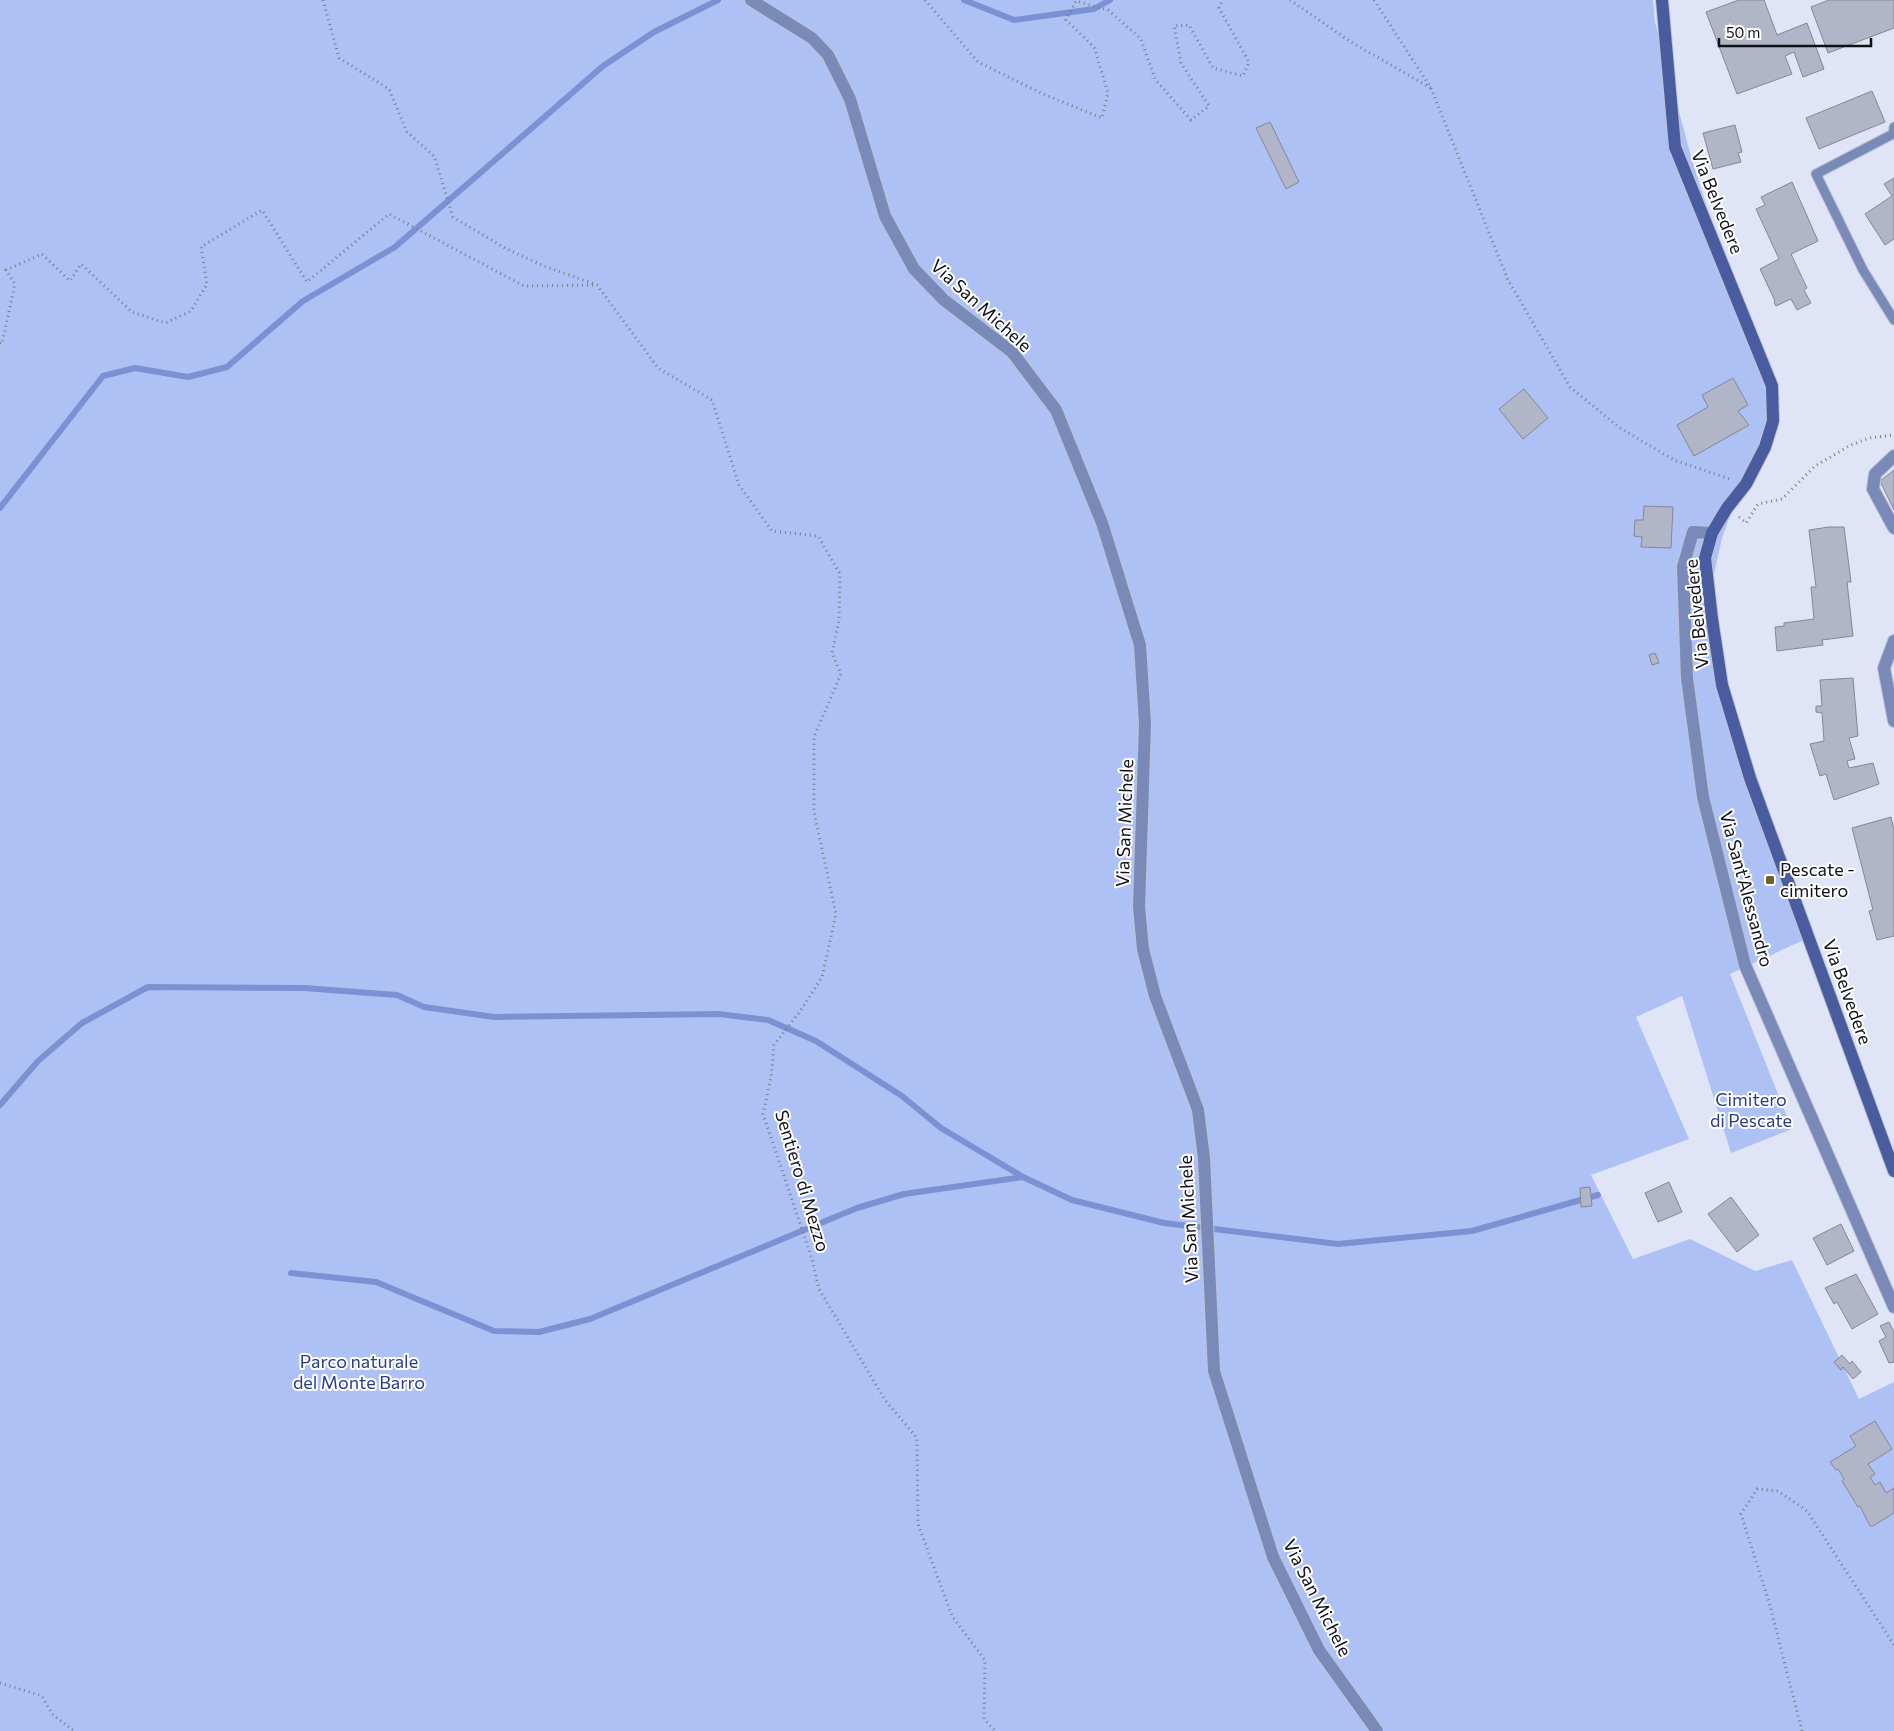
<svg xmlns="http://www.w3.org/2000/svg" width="1894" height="1731" font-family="Commissioner,sans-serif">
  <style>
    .green { fill: #aec1f5 }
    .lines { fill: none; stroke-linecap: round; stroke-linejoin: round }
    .stream { stroke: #7b91d3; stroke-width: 6 }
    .building { fill: #b0b6c7; stroke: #838898 }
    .lane-casing { stroke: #bec3d2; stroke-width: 11 }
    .street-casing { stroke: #bec3d2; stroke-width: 14 }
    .secondary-casing { stroke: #bec3d2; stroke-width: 14 }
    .path { stroke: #797d88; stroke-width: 3; stroke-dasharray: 1 4; stroke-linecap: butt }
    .lane { stroke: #7a8ab8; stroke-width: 9 }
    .street { stroke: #7a8ab8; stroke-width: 12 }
    .secondary { stroke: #485c9f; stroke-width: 12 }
    .poi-dot { fill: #715f2d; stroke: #fff; stroke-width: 2 }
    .labels { text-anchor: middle; stroke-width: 4; stroke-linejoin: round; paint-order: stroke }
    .street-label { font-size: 18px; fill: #0f1117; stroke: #fff }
    .poi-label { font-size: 18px; fill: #0f1117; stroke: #fff; text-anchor: start }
    .park-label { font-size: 18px; fill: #293b89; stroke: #fff }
  </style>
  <rect width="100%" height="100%" fill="#dfe5f6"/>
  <path class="green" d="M 0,0 L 1653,0 L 1655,22 L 1692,160 L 1726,268 L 1779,417 L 1733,508 L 1722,538 L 1714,574 L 1715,609 L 1724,678 L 1810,937 L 1730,974 L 1792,1129 L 1731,1153 L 1682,996 L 1636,1017 L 1689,1139 L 1591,1175 L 1633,1259 L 1690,1239 L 1755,1271 L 1792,1260 L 1859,1399 L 1894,1382 L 1894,1731 L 0,1731 Z"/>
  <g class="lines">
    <g class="stream">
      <path d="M 964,0 L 1014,20 L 1094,9 L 1110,0"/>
      <path d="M 0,508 L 103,376 L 135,368 L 188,377 L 227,367 L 303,301 L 395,247 L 603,66 L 654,32 L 718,0"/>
      <path d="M 0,1105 L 38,1061 L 82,1023 L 148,987 L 304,988 L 397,995 L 424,1007 L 494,1017 L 719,1014 L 768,1020 L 816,1041 L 902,1096 L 941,1128 L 1023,1177 L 1072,1200 L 1164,1223 L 1338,1244 L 1472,1231 L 1598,1195"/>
      <path d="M 291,1273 L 376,1282 L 494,1331 L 539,1332 L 590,1319 L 857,1208 L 904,1194 L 1023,1177"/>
    </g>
  </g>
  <g class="building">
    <path d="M 1739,0 L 1764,0 L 1777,35 L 1807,23 L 1824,69 L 1803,77 L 1794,52 L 1785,56 L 1792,74 L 1737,94 L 1706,12 Z"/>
    <path d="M 1829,0 L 1894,0 L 1894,28 L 1828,53 L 1811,7 Z"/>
    <path d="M 1872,91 L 1885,122 L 1819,149 L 1806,118 Z"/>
    <path d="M 1270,122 L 1299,182 L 1286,189 L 1256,128 Z"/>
    <path d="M 1735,125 L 1742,152 L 1738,153 L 1741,162 L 1713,169 L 1703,133 Z"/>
    <path d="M 1894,178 L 1894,239 L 1885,245 L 1865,214 L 1892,196 L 1884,184 Z"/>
    <path d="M 1792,182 L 1818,241 L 1791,254 L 1807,288 L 1804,290 L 1811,303 L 1797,310 L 1791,299 L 1776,306 L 1774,302 L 1775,301 L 1760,269 L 1779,259 L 1756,209 L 1765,205 L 1761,197 Z"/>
    <path d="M 1733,378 L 1748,405 L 1738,411 L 1749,425 L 1694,456 L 1677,425 L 1708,407 L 1702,395 Z"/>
    <path d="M 1524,389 L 1548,418 L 1523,439 L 1499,409 Z"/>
    <path d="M 1894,470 L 1894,510 L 1880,481 Z"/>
    <path d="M 1644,506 L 1673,507 L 1671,548 L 1641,547 L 1642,537 L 1634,536 L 1635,520 L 1643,520 Z"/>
    <path d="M 1829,527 L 1844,527 L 1851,582 L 1847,582 L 1853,636 L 1822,640 L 1823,645 L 1777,651 L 1775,627 L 1784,626 L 1784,623 L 1814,619 L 1811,587 L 1816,587 L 1809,530 Z"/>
    <path d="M 1655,653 L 1659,663 L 1652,665 L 1649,655 Z"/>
    <path d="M 1853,678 L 1858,736 L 1849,738 L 1855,759 L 1847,761 L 1849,768 L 1873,763 L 1879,784 L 1834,800 L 1826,774 L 1820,776 L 1810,744 L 1824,741 L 1822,713 L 1816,712 L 1816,706 L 1822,706 L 1820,680 Z"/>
    <path d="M 1891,817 L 1894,830 L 1894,936 L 1877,940 L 1869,911 L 1873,910 L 1852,828 Z"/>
    <path d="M 1669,1182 L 1682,1212 L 1658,1222 L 1645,1193 Z"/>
    <path d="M 1590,1187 L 1592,1206 L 1581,1207 L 1580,1188 Z"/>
    <path d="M 1731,1197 L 1759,1235 L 1737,1252 L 1708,1214 Z"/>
    <path d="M 1841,1224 L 1854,1251 L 1827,1265 L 1813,1238 Z"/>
    <path d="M 1856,1274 L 1878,1314 L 1852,1329 L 1837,1302 L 1834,1304 L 1825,1288 Z"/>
    <path d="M 1889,1322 L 1894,1332 L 1894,1362 L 1889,1363 L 1879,1341 L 1886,1337 L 1880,1326 Z"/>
    <path d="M 1842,1355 L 1850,1364 L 1852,1361 L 1861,1372 L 1853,1379 L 1843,1367 L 1841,1370 L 1834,1362 Z"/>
    <path d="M 1875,1421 L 1892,1449 L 1868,1464 L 1875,1474 L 1870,1477 L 1875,1485 L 1880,1482 L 1886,1493 L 1894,1488 L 1894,1513 L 1873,1526 L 1870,1526 L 1860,1506 L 1858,1507 L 1842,1481 L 1844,1479 L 1838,1469 L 1836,1470 L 1830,1462 L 1856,1446 L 1850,1436 Z"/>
  </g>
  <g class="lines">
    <defs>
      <path id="lane" d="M 1894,127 L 1893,134 L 1816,174 L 1863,270 L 1894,320"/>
      <g id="street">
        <path d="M 751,0 L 812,38 L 828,55 L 850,99 L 885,216 L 914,269 L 944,300 L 1012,352 L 1056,410 L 1102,523 L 1140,645 L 1145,724 L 1139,907 L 1143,949 L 1155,996 L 1198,1110 L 1204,1158 L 1214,1371 L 1273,1557 L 1319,1650 L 1377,1731"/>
        <path d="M 1894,456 L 1875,474 L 1873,489 L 1894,528"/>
        <path d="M 1712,533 L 1693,532 L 1683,567 L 1687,678 L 1703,797 L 1745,965 L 1894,1307"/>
        <path d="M 1894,641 L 1884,668 L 1894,721"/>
      </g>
      <path id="secondary" d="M 1662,0 L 1675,147 L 1772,386 L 1773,421 L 1765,447 L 1746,484 L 1727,508 L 1712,533 L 1705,558 L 1712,619 L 1722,685 L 1750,778 L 1894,1171"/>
    </defs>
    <use href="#lane" class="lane-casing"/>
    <use href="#street" class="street-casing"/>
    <use href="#secondary" class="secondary-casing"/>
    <g class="path">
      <path d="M 323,0 L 339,58 L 389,89 L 407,132 L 434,156 L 453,217 L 505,248 L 544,266 L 597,285 L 658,368 L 712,400 L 739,485 L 772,531 L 818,536 L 840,574 L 839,620 L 832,653 L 841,674 L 814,737 L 814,812 L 836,914 L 822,977 L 801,1010 L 774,1045 L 771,1077 L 763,1114 L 812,1259 L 819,1289 L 885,1400 L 917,1438 L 918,1524 L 952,1616 L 985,1660 L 984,1719 L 995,1731"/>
      <path d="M 925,0 L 978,62 L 1043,94 L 1102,118 L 1108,93 L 1094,47 L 1066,20 L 1076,1 L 1108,10 L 1141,39 L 1155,79 L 1191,120 L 1209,106 L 1181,63 L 1174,26 L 1189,25 L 1213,68 L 1243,76 L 1249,62 L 1219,8 L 1222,0"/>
      <path d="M 1290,0 L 1351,42 L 1431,88"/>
      <path d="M 1374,0 L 1431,88 L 1508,280 L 1570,387 L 1620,428 L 1674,460 L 1730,479"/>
      <path d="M 0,343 L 2,344 L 15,284 L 6,270 L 42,254 L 70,281 L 81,264 L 132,312 L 165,323 L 191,311 L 207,284 L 201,247 L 262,210 L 307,282 L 389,214 L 524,286 L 594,285"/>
      <path d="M 1739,517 L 1746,523 L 1758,504 L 1782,499 L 1815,466 L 1851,445 L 1869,438 L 1894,435"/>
      <path d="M 0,1683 L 42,1696 L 52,1714 L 74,1731"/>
      <path d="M 1802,1731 L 1769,1602 L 1741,1514 L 1757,1489 L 1778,1491 L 1807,1511 L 1894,1645"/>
    </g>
    <use href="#lane" class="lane"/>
    <use href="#street" class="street"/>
    <use href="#secondary" class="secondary"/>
  </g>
  <rect class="poi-dot" x="1765" y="875" width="10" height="10" rx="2.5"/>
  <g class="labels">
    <g class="street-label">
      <text transform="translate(1717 202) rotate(68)" y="6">Via Belvedere</text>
      <text transform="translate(981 306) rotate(42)" y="6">Via San Michele</text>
      <text transform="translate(1697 614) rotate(-96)" y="6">Via Belvedere</text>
      <text transform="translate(1125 823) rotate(-88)" y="6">Via San Michele</text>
      <text transform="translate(1746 889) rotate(75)" y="6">Via Sant'Alessandro</text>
      <text transform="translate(1847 992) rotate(70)" y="6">Via Belvedere</text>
      <text transform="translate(802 1181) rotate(73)" y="6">Sentiero di Mezzo</text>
      <text transform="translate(1189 1219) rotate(-93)" y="6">Via San Michele</text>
      <text transform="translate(1317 1598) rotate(63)" y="6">Via San Michele</text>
    </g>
    <g class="poi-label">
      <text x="1780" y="876">Pescate -<tspan x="1780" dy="21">cimitero</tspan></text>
    </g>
    <g class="park-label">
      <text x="1751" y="1106">Cimitero<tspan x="1751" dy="21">di Pescate</tspan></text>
      <text x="359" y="1368">Parco naturale<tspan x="359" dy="21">del Monte Barro</tspan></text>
    </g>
  </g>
  <path d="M1719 38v8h152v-8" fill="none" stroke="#0f1117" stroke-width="2.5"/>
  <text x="1726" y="38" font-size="15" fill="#0f1117" stroke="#ffffff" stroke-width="4" paint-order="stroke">50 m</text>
</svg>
